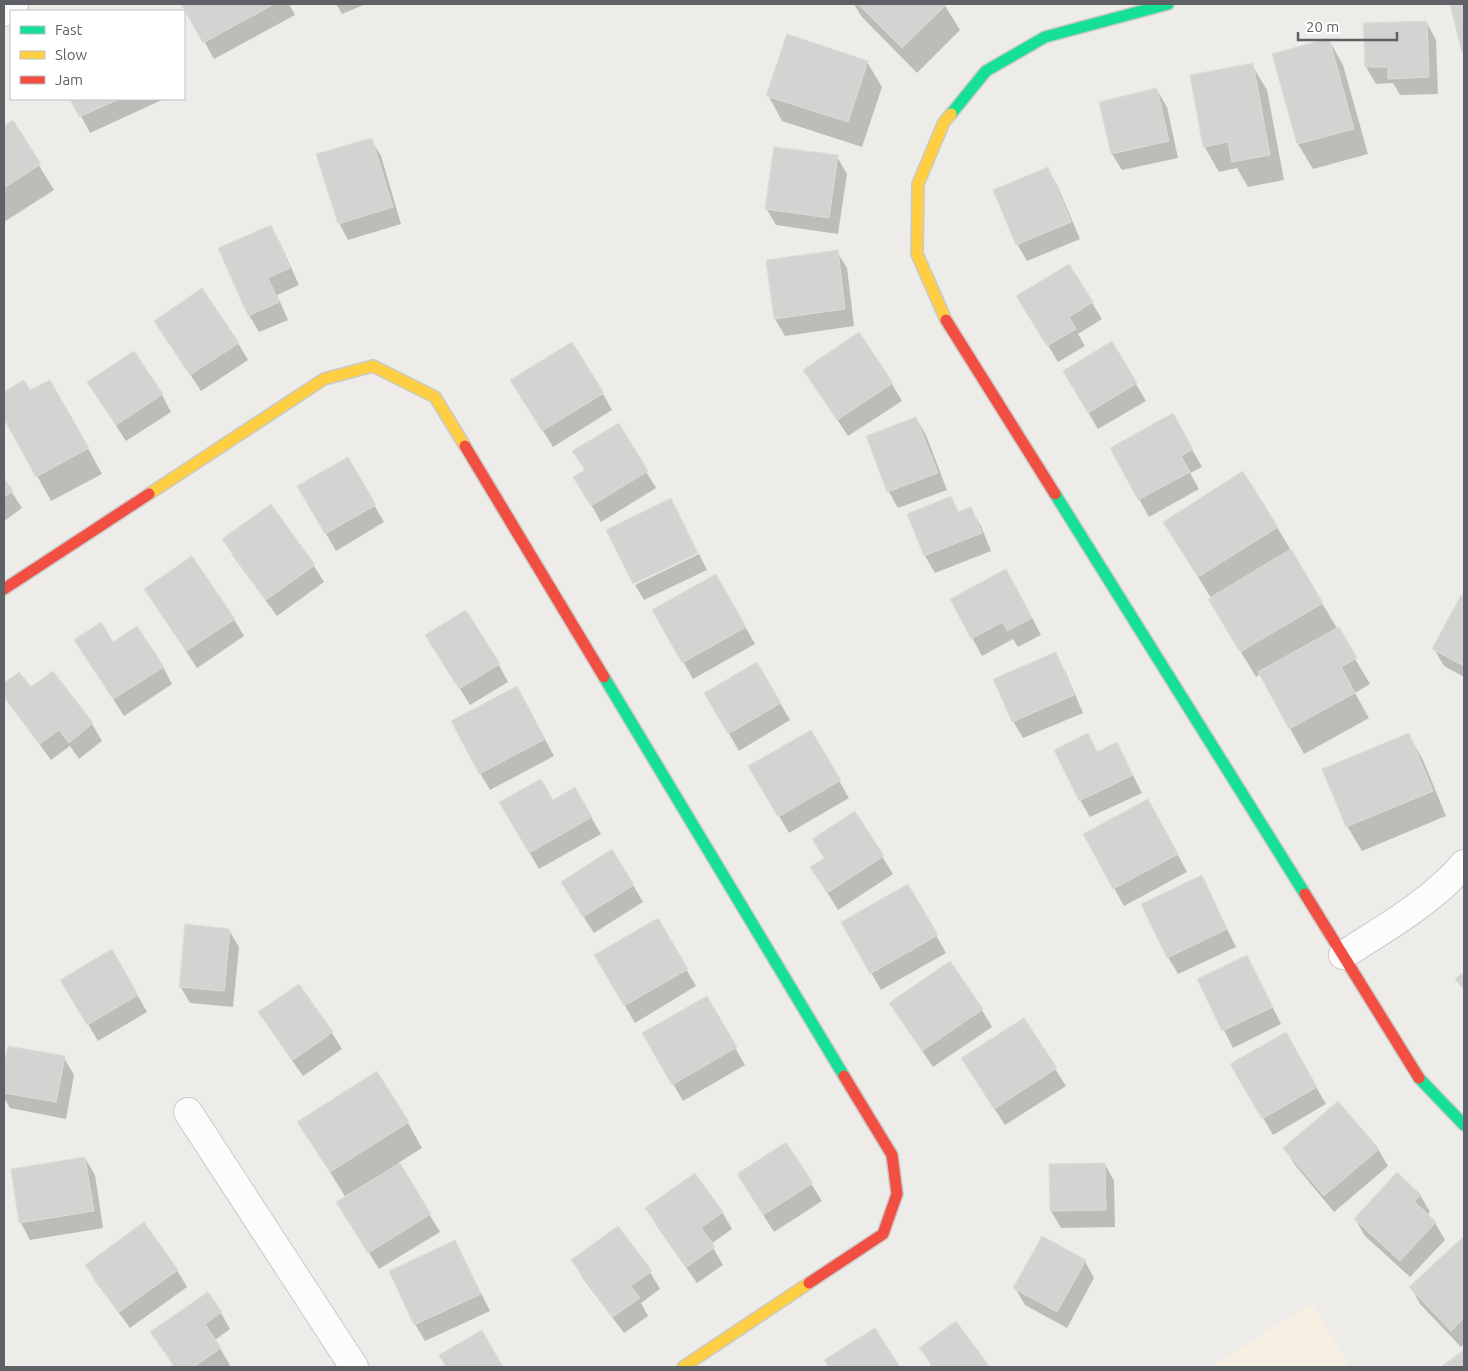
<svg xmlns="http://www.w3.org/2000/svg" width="1468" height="1371" font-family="Ubuntu,sans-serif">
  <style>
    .commercial { fill: #f7f0e2 }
    .shadow { fill: #0003 }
    .building { fill: #d5d3d1; stroke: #dedcd8 }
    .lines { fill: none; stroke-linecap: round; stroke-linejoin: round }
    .street-casing { stroke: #cac9c9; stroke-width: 30 }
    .fast-casing { stroke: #c9c9c8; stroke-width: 14 }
    .slow-casing { stroke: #c9c9c8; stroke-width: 14 }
    .jam-casing { stroke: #c9c9c8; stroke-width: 14 }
    .street { stroke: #fcfcfc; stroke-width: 28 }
    .fast { stroke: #16e098; stroke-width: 11 }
    .slow { stroke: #ffcf43; stroke-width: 11 }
    .jam { stroke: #f24e42; stroke-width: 11 }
  </style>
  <rect width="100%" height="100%" fill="#eeece8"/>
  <path class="commercial" d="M 1312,1304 L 1350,1367 L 1210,1367 Z"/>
  <g class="shadow">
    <path d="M 183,4 L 289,4 L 295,15 L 214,59 Z"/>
    <path d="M 336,4 L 366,4 L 342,14 Z"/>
    <path d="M 854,4 L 944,4 L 960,30 L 917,73 L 861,16 Z"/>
    <path d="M 1451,4 L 1464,4 L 1464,54 L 1463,52 Z"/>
    <path d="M 1427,23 L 1436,40 L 1438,94 L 1400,95 L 1393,83 L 1376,84 L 1366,67 Z"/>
    <path d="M 1329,40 L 1343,65 L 1368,154 L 1313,169 L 1298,144 Z"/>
    <path d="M 867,62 L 882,87 L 862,147 L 782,121 L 768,95 Z"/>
    <path d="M 1252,65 L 1267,90 L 1284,180 L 1248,187 L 1237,168 L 1219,172 L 1204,146 Z"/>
    <path d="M 1157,90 L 1167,107 L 1178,158 L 1122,170 L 1112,154 Z"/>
    <path d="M 72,99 L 164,99 L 90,133 Z"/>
    <path d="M 12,122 L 54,190 L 4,222 L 4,128 Z"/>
    <path d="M 371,139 L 381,156 L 401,224 L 348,240 L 339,223 Z"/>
    <path d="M 837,157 L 847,174 L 838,234 L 776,225 L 766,208 Z"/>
    <path d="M 1047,168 L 1057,185 L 1080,239 L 1027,261 L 1017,244 Z"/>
    <path d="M 271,226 L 280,243 L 299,285 L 277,295 L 288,320 L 259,332 L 249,315 Z"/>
    <path d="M 837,252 L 847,268 L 854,326 L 785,336 L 775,319 Z"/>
    <path d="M 1092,303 L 1102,319 L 1078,334 L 1085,346 L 1058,362 L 1028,313 Z"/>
    <path d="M 155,321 L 238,343 L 248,360 L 201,391 Z"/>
    <path d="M 1112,343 L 1146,401 L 1098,429 L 1064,372 Z"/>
    <path d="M 805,370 L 892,384 L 902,401 L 848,436 Z"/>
    <path d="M 24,382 L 30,392 L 65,406 L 102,474 L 51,501 L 4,416 L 4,393 Z"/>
    <path d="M 88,383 L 162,395 L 171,412 L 126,441 Z"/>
    <path d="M 603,394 L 612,410 L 553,447 L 522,397 Z"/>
    <path d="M 916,418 L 926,435 L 947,490 L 898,508 L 889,492 L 868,437 Z"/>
    <path d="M 618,425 L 656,488 L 601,522 L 585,494 L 586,471 L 574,451 Z"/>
    <path d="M 1182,432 L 1202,467 L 1190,473 L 1199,489 L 1149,517 L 1111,449 Z"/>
    <path d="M 347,459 L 384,522 L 336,551 L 299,487 Z"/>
    <path d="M 4,480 L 22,508 L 4,521 Z"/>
    <path d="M 951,498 L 959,513 L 971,509 L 981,526 L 991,551 L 935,573 L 925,556 L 909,514 Z"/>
    <path d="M 1164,522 L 1277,527 L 1370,684 L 1355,693 L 1369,718 L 1304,754 L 1260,674 L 1256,677 L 1224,624 L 1211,598 Z"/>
    <path d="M 224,539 L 314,566 L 324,582 L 277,616 L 233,556 Z"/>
    <path d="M 699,554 L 707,570 L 644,600 L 635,585 Z"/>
    <path d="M 716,576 L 755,644 L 693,679 L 654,611 Z"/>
    <path d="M 1016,587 L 1041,635 L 1018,647 L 1013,639 L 982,656 L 951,599 Z"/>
    <path d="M 145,589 L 234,619 L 244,636 L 197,668 Z"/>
    <path d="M 1462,597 L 1464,599 L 1464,677 L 1444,666 L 1434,649 Z"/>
    <path d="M 437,652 L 499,665 L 508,682 L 470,705 Z"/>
    <path d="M 1055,654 L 1065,671 L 1083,713 L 1023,738 L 1013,721 Z"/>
    <path d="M 86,657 L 163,667 L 172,684 L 124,716 Z"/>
    <path d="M 757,664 L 790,720 L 739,751 L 706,694 Z"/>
    <path d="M 53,672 L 92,724 L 102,741 L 79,759 L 70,746 L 51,760 L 4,697 L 4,685 L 19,674 L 30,689 Z"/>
    <path d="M 517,687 L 554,756 L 490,790 L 480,773 Z"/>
    <path d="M 811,732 L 849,798 L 789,833 L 750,767 Z"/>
    <path d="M 1088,735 L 1098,753 L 1117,744 L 1142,793 L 1090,817 L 1080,800 Z"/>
    <path d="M 1409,735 L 1423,760 L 1446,816 L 1362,851 L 1347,826 Z"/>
    <path d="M 574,788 L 601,834 L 539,869 L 501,803 L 552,801 Z"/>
    <path d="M 855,813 L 893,874 L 838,910 L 812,868 L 825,859 Z"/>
    <path d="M 1158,817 L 1187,872 L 1124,906 L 1084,834 Z"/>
    <path d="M 1201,877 L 1236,947 L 1178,974 L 1168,957 Z"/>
    <path d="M 633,885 L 643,902 L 594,933 L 572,899 Z"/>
    <path d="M 908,885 L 946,953 L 881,990 L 843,923 Z"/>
    <path d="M 657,920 L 696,986 L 635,1023 L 596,956 Z"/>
    <path d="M 229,930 L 239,947 L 233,1007 L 190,1003 L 180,986 Z"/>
    <path d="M 112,951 L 147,1012 L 98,1041 L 62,980 Z"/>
    <path d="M 1247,956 L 1281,1024 L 1233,1048 L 1198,979 Z"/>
    <path d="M 299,985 L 332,1033 L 342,1049 L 303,1076 L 270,1029 L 260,1012 Z"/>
    <path d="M 706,997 L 745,1065 L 683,1101 L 644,1034 Z"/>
    <path d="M 890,1003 L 982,1010 L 992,1027 L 933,1067 Z"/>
    <path d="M 1024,1020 L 1066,1086 L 1005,1125 L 973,1076 Z"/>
    <path d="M 1285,1034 L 1326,1104 L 1273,1135 L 1232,1065 Z"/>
    <path d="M 9,1047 L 64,1058 L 74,1075 L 66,1119 L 10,1108 L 4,1098 L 4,1073 Z"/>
    <path d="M 299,1122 L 408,1123 L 422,1148 L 398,1163 L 440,1232 L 379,1269 L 348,1219 L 346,1198 Z"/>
    <path d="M 786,1144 L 822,1201 L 774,1232 L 748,1191 Z"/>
    <path d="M 1285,1148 L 1378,1149 L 1388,1166 L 1334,1212 L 1295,1165 Z"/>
    <path d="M 85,1158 L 95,1175 L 103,1228 L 30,1240 L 21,1223 L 12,1170 Z"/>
    <path d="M 1105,1164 L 1114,1181 L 1115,1227 L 1061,1228 L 1051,1211 Z"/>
    <path d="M 1420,1195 L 1430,1212 L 1427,1215 L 1435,1223 L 1445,1240 L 1410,1277 L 1365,1236 L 1355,1219 Z"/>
    <path d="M 647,1208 L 722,1212 L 732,1229 L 711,1244 L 723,1265 L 697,1283 L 656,1225 Z"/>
    <path d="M 1463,1239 L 1464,1241 L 1464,1344 L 1461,1347 L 1420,1304 L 1411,1287 Z"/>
    <path d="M 455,1241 L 490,1311 L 425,1341 L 415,1324 Z"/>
    <path d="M 573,1260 L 650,1272 L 660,1289 L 641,1303 L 648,1316 L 624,1333 L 582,1277 Z"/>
    <path d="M 1085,1261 L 1094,1278 L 1067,1328 L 1025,1305 L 1015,1288 Z"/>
    <path d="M 86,1265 L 177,1270 L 187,1287 L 130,1328 L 96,1282 Z"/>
    <path d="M 221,1313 L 230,1329 L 215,1340 L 230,1365 L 227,1367 L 174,1367 L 152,1332 Z"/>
    <path d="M 956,1323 L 988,1367 L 932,1367 L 931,1365 L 921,1348 Z"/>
    <path d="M 874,1330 L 898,1367 L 829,1367 L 826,1361 Z"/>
    <path d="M 481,1332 L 502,1367 L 447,1367 L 440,1355 Z"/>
  </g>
  <g class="building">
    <path d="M 181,4 L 274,4 L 203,43 Z"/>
    <path d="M 858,4 L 947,4 L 902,48 Z"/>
    <path d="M 1450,4 L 1464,4 L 1464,52 L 1462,53 Z"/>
    <path d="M 1427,21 L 1429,77 L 1388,79 L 1388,67 L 1365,67 L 1363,23 Z"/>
    <path d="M 787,34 L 868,61 L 848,122 L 766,96 Z"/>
    <path d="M 1329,38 L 1354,129 L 1297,144 L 1272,54 Z"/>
    <path d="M 1253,63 L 1270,155 L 1232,162 L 1228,142 L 1203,147 L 1190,75 Z"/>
    <path d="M 1157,88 L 1169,141 L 1111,154 L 1099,102 Z"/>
    <path d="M 70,99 L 119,99 L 79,117 Z"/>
    <path d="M 13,120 L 41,164 L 4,188 L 4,126 Z"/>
    <path d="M 372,138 L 393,207 L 338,224 L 316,154 Z"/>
    <path d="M 774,147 L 838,155 L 829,218 L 765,209 Z"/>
    <path d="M 1048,167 L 1071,222 L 1016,245 L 993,190 Z"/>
    <path d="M 271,225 L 290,268 L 268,278 L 279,302 L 248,316 L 218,248 Z"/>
    <path d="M 838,250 L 845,309 L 774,319 L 766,260 Z"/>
    <path d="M 1069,264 L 1093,302 L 1069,317 L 1076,329 L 1047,346 L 1016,296 Z"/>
    <path d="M 202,288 L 239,343 L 190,375 L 154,321 Z"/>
    <path d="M 859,332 L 893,383 L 837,420 L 803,370 Z"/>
    <path d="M 1112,341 L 1137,383 L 1088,413 L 1063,371 Z"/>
    <path d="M 572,342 L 604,393 L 542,431 L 510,380 Z"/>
    <path d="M 134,351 L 163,394 L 116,425 L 87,382 Z"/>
    <path d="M 24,380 L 30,390 L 50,380 L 89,448 L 36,477 L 4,419 L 4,392 Z"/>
    <path d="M 1173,413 L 1193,449 L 1181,456 L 1190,472 L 1138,500 L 1110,448 Z"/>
    <path d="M 916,417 L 938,473 L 887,492 L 866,436 Z"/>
    <path d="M 619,423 L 648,471 L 591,506 L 573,477 L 585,470 L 572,451 Z"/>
    <path d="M 348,457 L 376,505 L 325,534 L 297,486 Z"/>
    <path d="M 1243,471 L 1278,527 L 1198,577 L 1163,522 Z"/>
    <path d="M 4,478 L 13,491 L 4,497 Z"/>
    <path d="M 951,496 L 958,512 L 971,507 L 982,533 L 924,556 L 907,514 Z"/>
    <path d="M 671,498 L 698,553 L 633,584 L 606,530 Z"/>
    <path d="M 271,504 L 315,565 L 266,600 L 222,539 Z"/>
    <path d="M 1291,549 L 1323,603 L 1240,652 L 1208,599 Z"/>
    <path d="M 192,556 L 235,619 L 186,651 L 144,589 Z"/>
    <path d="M 1006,569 L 1032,618 L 1007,631 L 1003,622 L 971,639 L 950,599 Z"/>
    <path d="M 716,574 L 746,627 L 682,663 L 652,610 Z"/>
    <path d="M 1461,595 L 1464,597 L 1464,666 L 1432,649 Z"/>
    <path d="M 466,610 L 500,664 L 459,689 L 425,635 Z"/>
    <path d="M 101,622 L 113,642 L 137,626 L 164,667 L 113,699 L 74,640 Z"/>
    <path d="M 1339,627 L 1357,658 L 1341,667 L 1355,693 L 1289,729 L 1258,672 Z"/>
    <path d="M 1056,652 L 1074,695 L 1012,722 L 993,679 Z"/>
    <path d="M 757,662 L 781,703 L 728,734 L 704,693 Z"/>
    <path d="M 53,671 L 93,723 L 69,743 L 59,730 L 40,744 L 4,697 L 4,683 L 19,672 L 31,687 Z"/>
    <path d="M 517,686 L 545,739 L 479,774 L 451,721 Z"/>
    <path d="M 811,730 L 841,780 L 778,817 L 748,766 Z"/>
    <path d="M 1088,733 L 1097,752 L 1117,742 L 1133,775 L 1079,801 L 1054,750 Z"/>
    <path d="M 1409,733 L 1433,791 L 1346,827 L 1322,769 Z"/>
    <path d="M 541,779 L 553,800 L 575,787 L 592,817 L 529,853 L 499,802 Z"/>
    <path d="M 1148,799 L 1178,854 L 1113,889 L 1083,834 Z"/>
    <path d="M 855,811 L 884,856 L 827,893 L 810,867 L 824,858 L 812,839 Z"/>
    <path d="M 612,849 L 634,885 L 583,917 L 561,882 Z"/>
    <path d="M 1202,875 L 1227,929 L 1167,958 L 1141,904 Z"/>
    <path d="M 908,884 L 938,935 L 870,974 L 841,922 Z"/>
    <path d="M 658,918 L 688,969 L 624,1006 L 594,955 Z"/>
    <path d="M 185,924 L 230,929 L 224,991 L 179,987 Z"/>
    <path d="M 112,949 L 138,995 L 87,1025 L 60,980 Z"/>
    <path d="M 1247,955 L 1273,1007 L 1222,1031 L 1197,979 Z"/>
    <path d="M 950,961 L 983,1009 L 922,1051 L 889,1003 Z"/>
    <path d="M 1464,972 L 1464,990 L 1455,979 Z"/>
    <path d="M 299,984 L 333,1032 L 293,1060 L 258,1012 Z"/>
    <path d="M 707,996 L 737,1047 L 672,1085 L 642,1033 Z"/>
    <path d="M 1024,1018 L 1057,1068 L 994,1109 L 961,1058 Z"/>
    <path d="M 1286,1032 L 1317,1087 L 1262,1119 L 1230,1064 Z"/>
    <path d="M 8,1046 L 65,1056 L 56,1102 L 4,1093 L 4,1066 Z"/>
    <path d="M 377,1071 L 409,1122 L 330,1172 L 297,1122 Z"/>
    <path d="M 1338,1101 L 1379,1149 L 1324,1196 L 1283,1148 Z"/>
    <path d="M 786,1142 L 813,1183 L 763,1215 L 737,1174 Z"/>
    <path d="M 85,1157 L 94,1211 L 19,1223 L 11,1169 Z"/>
    <path d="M 400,1163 L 431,1214 L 368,1253 L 336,1202 Z"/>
    <path d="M 1105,1163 L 1106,1210 L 1050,1211 L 1049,1164 Z"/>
    <path d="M 1397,1172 L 1421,1195 L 1414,1201 L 1436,1222 L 1400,1261 L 1354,1219 Z"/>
    <path d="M 695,1173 L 723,1212 L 701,1228 L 715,1247 L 687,1267 L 645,1208 Z"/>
    <path d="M 144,1222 L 178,1270 L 119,1312 L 85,1265 Z"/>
    <path d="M 618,1226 L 652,1271 L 631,1286 L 640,1298 L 613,1317 L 571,1260 Z"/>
    <path d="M 1042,1236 L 1086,1260 L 1057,1312 L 1013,1288 Z"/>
    <path d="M 1463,1237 L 1464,1239 L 1464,1318 L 1451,1331 L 1409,1287 Z"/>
    <path d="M 455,1240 L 481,1294 L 414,1325 L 389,1271 Z"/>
    <path d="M 208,1292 L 222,1312 L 205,1324 L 221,1348 L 194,1367 L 175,1367 L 150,1332 Z"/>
    <path d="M 956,1321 L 990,1367 L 934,1367 L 919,1348 Z"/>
    <path d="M 875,1328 L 900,1367 L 829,1367 L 824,1360 Z"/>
    <path d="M 482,1330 L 503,1367 L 446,1367 L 439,1355 Z"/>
    <path d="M 1464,1350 L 1464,1367 L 1441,1367 Z"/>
  </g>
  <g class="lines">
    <defs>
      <g id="street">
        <path d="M 4,12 L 14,4"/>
        <path d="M 1343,955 C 1384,929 1433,901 1464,864"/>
        <path d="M 188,1112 L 354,1367"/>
      </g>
      <g id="fast">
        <path d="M 951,114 L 986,71 L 1045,37 L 1168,4"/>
        <path d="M 1055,494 L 1305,894"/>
        <path d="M 604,677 L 844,1076"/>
        <path d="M 1419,1078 L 1464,1125"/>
      </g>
      <g id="slow">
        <path d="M 946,320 L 917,254 L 918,184 L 944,122 L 951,114"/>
        <path d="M 149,494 L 324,379 L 373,366 L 435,397 L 465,446"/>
        <path d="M 683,1367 L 809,1283"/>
      </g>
      <g id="jam">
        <path d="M 946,320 L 1055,494"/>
        <path d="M 465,446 L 604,677"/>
        <path d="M 4,589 L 149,494"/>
        <path d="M 1305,894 L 1419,1078"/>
        <path d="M 809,1283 L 883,1234 L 897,1194 L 892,1155 L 844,1076"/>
      </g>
    </defs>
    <use href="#street" class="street-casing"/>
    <use href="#fast" class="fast-casing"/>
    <use href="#slow" class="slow-casing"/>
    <use href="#jam" class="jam-casing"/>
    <use href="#street" class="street"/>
    <use href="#fast" class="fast"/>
    <use href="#slow" class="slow"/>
    <use href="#jam" class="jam"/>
  </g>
  <rect width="1468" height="1371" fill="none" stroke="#5e6267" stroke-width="10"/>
  <rect x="10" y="10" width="175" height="90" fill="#ffffff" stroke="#bfc0c2"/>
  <rect x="20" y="26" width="25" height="8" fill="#16e098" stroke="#bfc0c2"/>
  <text x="55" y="35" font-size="15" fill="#5e6267">Fast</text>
  <rect x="20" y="51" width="25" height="8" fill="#ffcf43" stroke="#bfc0c2"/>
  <text x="55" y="60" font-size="15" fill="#5e6267">Slow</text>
  <rect x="20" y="76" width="25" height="8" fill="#f24e42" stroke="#bfc0c2"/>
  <text x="55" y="85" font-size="15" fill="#5e6267">Jam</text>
  <path d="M1298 32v8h99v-8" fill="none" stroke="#5e6267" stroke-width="2.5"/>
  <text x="1306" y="32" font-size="15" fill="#5e6267" stroke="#ffffff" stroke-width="4" paint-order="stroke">20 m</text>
</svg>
